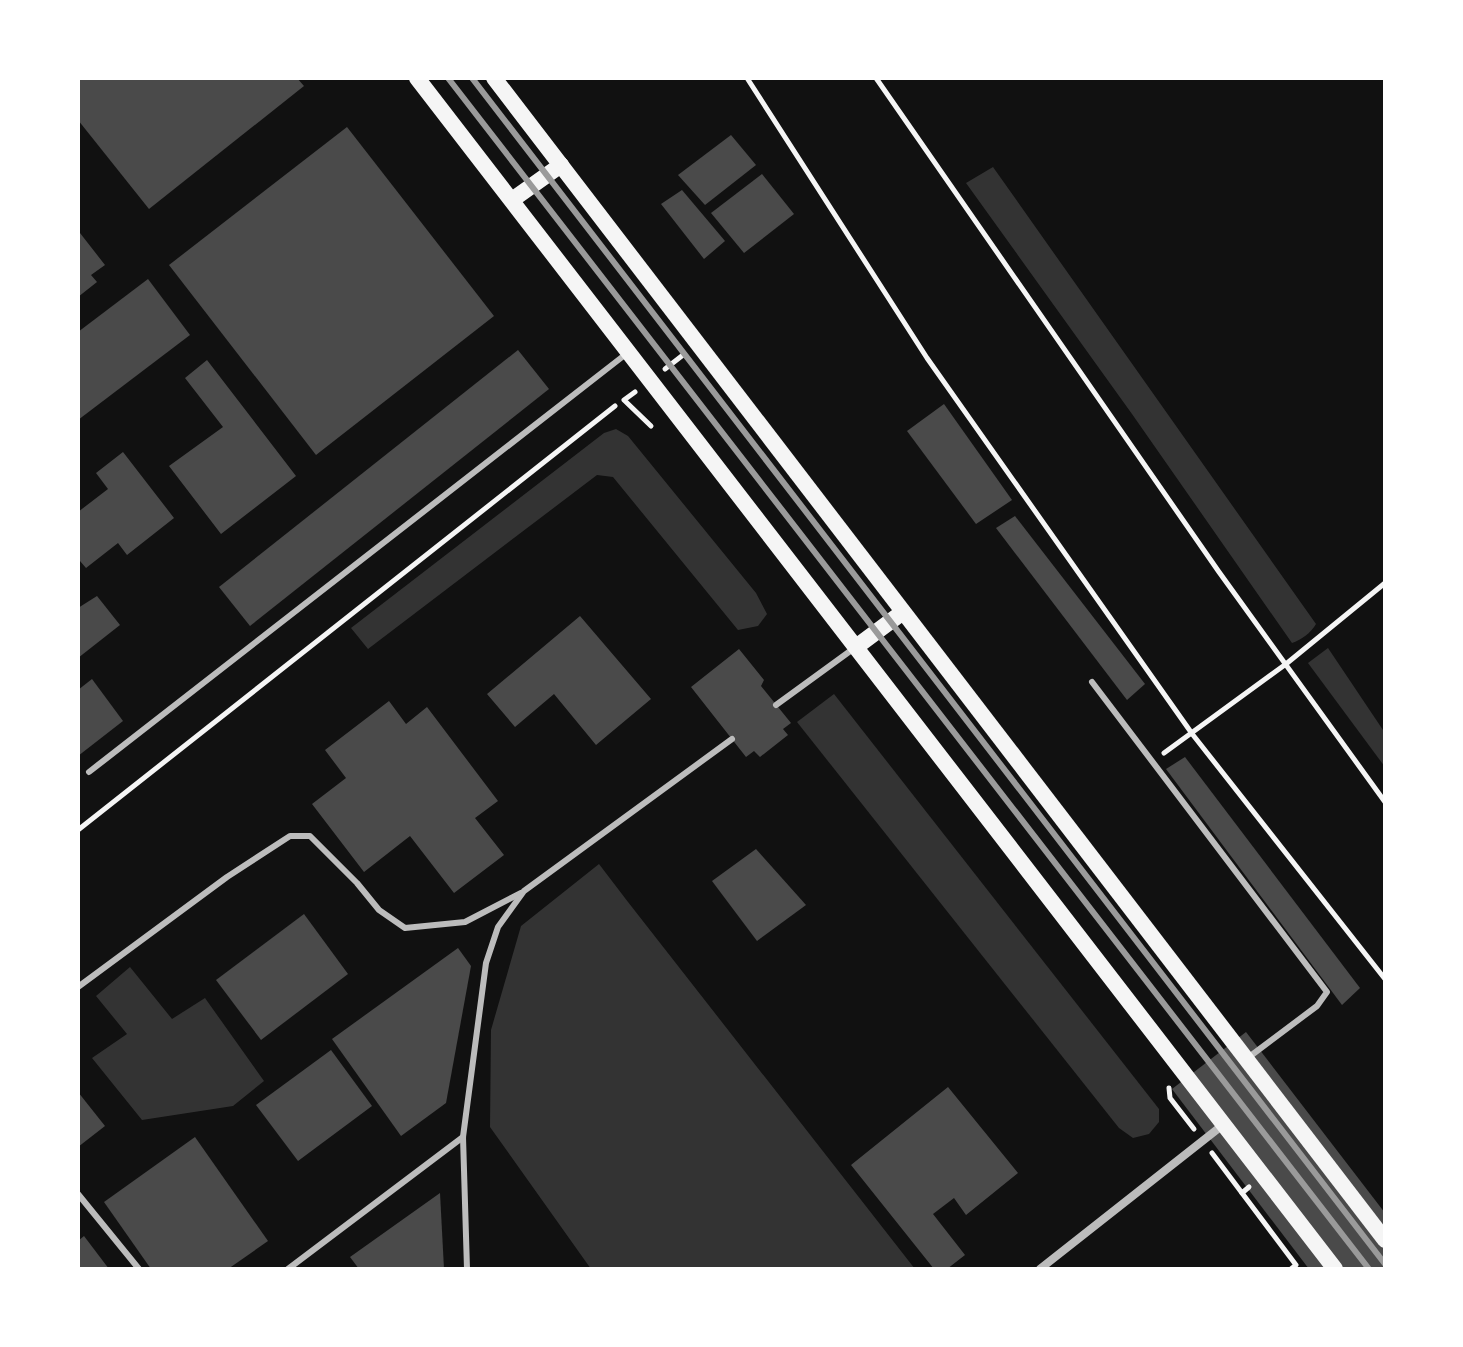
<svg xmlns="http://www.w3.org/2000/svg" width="1463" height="1347" font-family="'Asap Condensed',sans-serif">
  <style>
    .water { fill: #333 }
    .building { fill: #4a4a4a }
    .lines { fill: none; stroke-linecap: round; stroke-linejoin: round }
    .path { stroke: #f5f5f5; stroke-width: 5 }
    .service { stroke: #bcbcbc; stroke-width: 6 }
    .minor { stroke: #bcbcbc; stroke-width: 8 }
    .secondary { stroke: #f5f5f5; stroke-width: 16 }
    .rail { stroke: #9a9a9a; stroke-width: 6 }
  </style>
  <rect width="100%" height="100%" fill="#111"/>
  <g class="water">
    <path d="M 993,167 L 1316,624 C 1311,633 1301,640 1292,643 L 1132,414 L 966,183 Z"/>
    <path d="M 616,429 L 628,436 L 756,593 L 767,614 L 758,626 L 738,630 L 613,477 L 597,475 L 368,649 L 351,628 L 604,433 Z"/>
    <path d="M 1328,648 L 1385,733 L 1385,767 L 1308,663 Z"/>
    <path d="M 834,694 L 1159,1109 L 1159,1122 L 1149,1134 L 1133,1138 L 1119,1128 L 797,722 Z"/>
    <path d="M 599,864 L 628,902 L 915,1269 L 591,1269 L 490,1127 L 491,1030 L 521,926 Z"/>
    <path d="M 130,967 L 172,1019 L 205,998 L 264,1081 L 233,1106 L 142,1120 L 92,1058 L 127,1034 L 96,996 Z"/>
  </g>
  <g class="building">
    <path d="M 78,78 L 297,78 L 304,86 L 149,209 L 78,120 Z"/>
    <path d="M 347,127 L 494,316 L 316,455 L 169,265 Z"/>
    <path d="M 731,135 L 756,165 L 705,205 L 678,175 Z"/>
    <path d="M 762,174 L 794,214 L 744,253 L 711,213 Z"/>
    <path d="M 682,190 L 725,241 L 704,259 L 661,204 Z"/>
    <path d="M 80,233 L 105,265 L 91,275 L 97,282 L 78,297 Z"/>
    <path d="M 148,279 L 190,335 L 78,420 L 78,332 Z"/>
    <path d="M 518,350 L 549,389 L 250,626 L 219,587 Z"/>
    <path d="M 207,360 L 296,476 L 221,534 L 169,466 L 223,427 L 185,378 Z"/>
    <path d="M 944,404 L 1012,500 L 976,524 L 907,431 Z"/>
    <path d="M 123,452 L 174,518 L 127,555 L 118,543 L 86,568 L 80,561 L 78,563 L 78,512 L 108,489 L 96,473 Z"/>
    <path d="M 1015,516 L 1145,684 L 1127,700 L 996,528 Z"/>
    <path d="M 97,596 L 120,625 L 78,658 L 78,608 Z"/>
    <path d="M 580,616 L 651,699 L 596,745 L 554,694 L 515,727 L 487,694 Z"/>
    <path d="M 739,649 L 764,680 L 761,686 L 791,723 L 783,729 L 788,735 L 760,757 L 754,751 L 746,757 L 691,687 Z"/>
    <path d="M 92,679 L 123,721 L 78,756 L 78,690 Z"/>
    <path d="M 389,701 L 406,724 L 427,707 L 498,801 L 475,818 L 504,855 L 454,893 L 410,836 L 364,872 L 312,804 L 346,778 L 325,750 Z"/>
    <path d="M 1185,757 L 1360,988 L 1342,1005 L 1166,769 Z"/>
    <path d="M 756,849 L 806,905 L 757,941 L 712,881 Z"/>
    <path d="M 304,914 L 348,974 L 261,1040 L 216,980 Z"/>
    <path d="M 458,948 L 471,966 L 446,1103 L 401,1136 L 332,1039 Z"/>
    <path d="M 1246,1032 L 1385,1213 L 1385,1269 L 1309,1269 L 1172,1089 Z"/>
    <path d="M 331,1050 L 372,1106 L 298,1161 L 256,1105 Z"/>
    <path d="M 948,1087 L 1018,1173 L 966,1215 L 954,1198 L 933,1214 L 965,1255 L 947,1269 L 934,1269 L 851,1165 Z"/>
    <path d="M 78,1092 L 105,1126 L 78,1147 Z"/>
    <path d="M 195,1137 L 268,1241 L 228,1269 L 151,1269 L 104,1202 Z"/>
    <path d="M 440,1193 L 444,1269 L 359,1269 L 350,1257 Z"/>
    <path d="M 84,1236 L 109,1269 L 78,1269 L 78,1241 Z"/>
  </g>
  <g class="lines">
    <g class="path">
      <path d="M 747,78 L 927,358 L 1193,735 L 1385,979"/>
      <path d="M 876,78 L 1219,572 L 1385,802"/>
      <path d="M 665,369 L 683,355"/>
      <path d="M 635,392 L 624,400 L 651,426"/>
      <path d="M 1164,753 L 1286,664 L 1385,583"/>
      <path d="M 78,830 L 615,406"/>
      <path d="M 1169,1088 L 1170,1098 L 1194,1129"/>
      <path d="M 1212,1153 L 1242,1193 L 1249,1187"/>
      <path d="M 1242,1193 L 1296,1265 L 1291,1269"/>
    </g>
    <g class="service">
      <path d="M 1092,682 L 1327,992 L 1317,1006 L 1249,1057"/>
      <path d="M 776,705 L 853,649"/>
      <path d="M 89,772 L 626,354"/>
      <path d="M 78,987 L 227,877 L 290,836 L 310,836 L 357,883 L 379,910 L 405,928 L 465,922 L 521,893"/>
      <path d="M 78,1194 L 139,1269"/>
      <path d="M 288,1269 L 463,1137"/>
      <path d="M 467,1269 L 463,1137 L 486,963 L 498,927 L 524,891 L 732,739"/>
    </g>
    <path class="minor" d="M 1040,1269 L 1224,1124"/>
    <g class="secondary">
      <path d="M 417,78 L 1335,1269"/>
      <path d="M 494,78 L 1385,1240"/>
      <path d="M 512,200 L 561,165"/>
      <path d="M 856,647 L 903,612"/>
    </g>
    <g class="rail">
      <path d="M 448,78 L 1369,1269"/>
      <path d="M 472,78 L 1385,1264"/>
    </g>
  </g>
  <rect width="1463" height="1347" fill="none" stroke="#ffffff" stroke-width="160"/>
</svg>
